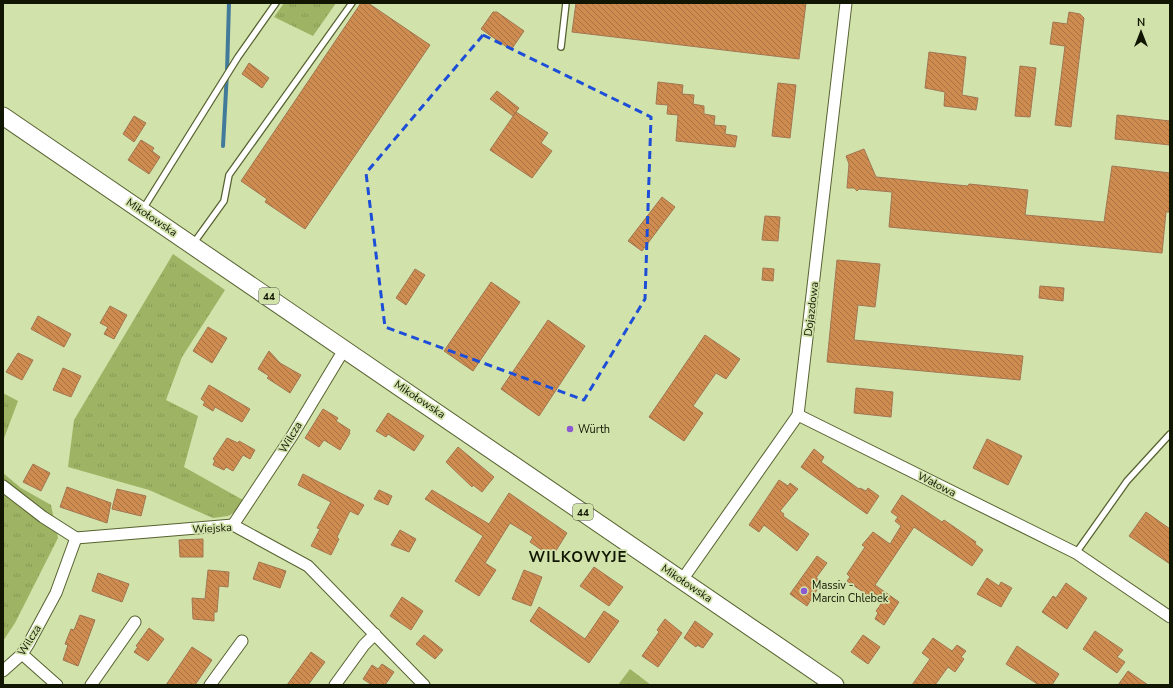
<svg xmlns="http://www.w3.org/2000/svg" width="1173" height="688" font-family="'Nunito Sans',sans-serif">
  <style>
    .grass { fill: url(#grass-tufts) }
    .lines { fill: none; stroke-linecap: round; stroke-linejoin: round }
    .stream { stroke: #427a9a; stroke-width: 4 }
    .building { fill: url(#building-back-hatch); stroke: #a17651 }
    .lane-casing { stroke: #566230; stroke-width: 8 }
    .street-casing { stroke: #566230; stroke-width: 13 }
    .primary-casing { stroke: #566230; stroke-width: 19 }
    .lane { stroke: #fff; stroke-width: 5.5 }
    .street { stroke: #fff; stroke-width: 11 }
    .primary { stroke: #fff; stroke-width: 17 }
    .marked { fill: none; stroke: #1d4ed8; stroke-width: 3; stroke-dasharray: 8 5; stroke-linejoin: round }
    .poi-dot { fill: #8d59d1; stroke: #d2e2ab; stroke-width: 1.5 }
    .labels { text-anchor: middle; stroke-width: 3.5; stroke-linejoin: round; paint-order: stroke }
    .shield { fill: #d2e2ab; stroke: #4b5335; stroke-width: 1 }
    .shield-label { font-size: 10px; font-weight: bold; fill: #111603 }
    .street-label { font-size: 11px; fill: #111603; stroke: #d2e2ab }
    .poi-label { font-size: 11px; fill: #111603; stroke: #d2e2ab; text-anchor: start }
    .district-label { font-size: 15px; font-weight: bold; letter-spacing: 1px; fill: #111603; stroke: #d2e2ab }
  </style>
  <defs>
    <pattern id="grass-tufts" width="24" height="20" patternUnits="userSpaceOnUse"><rect width="24" height="20" fill="#9eb363"/><path d="M3 7l-1-3M5 7V3M7 7l1-3M15 17l-1-3M17 17v-4M19 17l1-3" fill="none" stroke="#879954"/></pattern>
    <pattern id="building-back-hatch" width="6" height="6" patternUnits="userSpaceOnUse"><rect width="6" height="6" fill="#cf8c51"/><path d="M-1 5l2 2M0 0l6 6M5-1l2 2" fill="none" stroke="#a77141"/></pattern>
  </defs>
  <rect width="100%" height="100%" fill="#d2e2ab"/>
  <g class="grass">
    <path d="M 284,3 L 336,3 L 313,36 L 274,17 Z"/>
    <path d="M 173,254 L 225,290 L 182,357 L 166,400 L 198,416 L 184,467 L 243,500 L 235,512 L 228,516 L 213,518 L 149,490 L 68,467 L 74,420 Z"/>
    <path d="M 3,393 L 18,401 L 3,441 Z"/>
    <path d="M 3,473 L 21,488 L 51,505 L 58,538 L 15,623 L 3,641 Z"/>
    <path d="M 630,669 L 651,685 L 618,685 Z"/>
  </g>
  <g class="lines">
    <path class="stream" d="M 223,146 L 227,72 L 229,3"/>
  </g>
  <g class="building">
    <path d="M 361,3 L 368,3 L 430,45 L 305,229 L 265,202 L 267,199 L 241,181 Z"/>
    <path d="M 576,3 L 806,3 L 799,59 L 572,32 Z"/>
    <path d="M 493,12 L 497,12 L 524,31 L 511,50 L 481,29 Z"/>
    <path d="M 1069,12 L 1080,14 L 1084,18 L 1071,127 L 1055,125 L 1065,46 L 1050,44 L 1053,22 L 1067,24 Z"/>
    <path d="M 929,52 L 966,57 L 962,95 L 978,98 L 976,110 L 944,106 L 945,92 L 925,88 Z"/>
    <path d="M 249,63 L 269,78 L 262,88 L 242,74 Z"/>
    <path d="M 1020,66 L 1036,68 L 1030,117 L 1015,116 Z"/>
    <path d="M 658,82 L 683,85 L 682,94 L 694,95 L 693,104 L 704,106 L 704,114 L 715,116 L 714,125 L 726,126 L 725,134 L 737,136 L 735,147 L 676,141 L 678,115 L 667,114 L 668,105 L 656,104 Z"/>
    <path d="M 778,83 L 796,85 L 790,138 L 772,136 Z"/>
    <path d="M 497,91 L 519,108 L 513,116 L 490,99 Z"/>
    <path d="M 516,112 L 548,133 L 541,143 L 552,151 L 532,178 L 490,150 Z"/>
    <path d="M 1117,115 L 1170,121 L 1170,145 L 1115,139 Z"/>
    <path d="M 134,116 L 146,123 L 134,142 L 123,134 Z"/>
    <path d="M 141,140 L 154,148 L 152,151 L 160,157 L 149,174 L 128,160 Z"/>
    <path d="M 864,149 L 876,177 L 968,186 L 969,184 L 1028,190 L 1025,215 L 1104,222 L 1112,166 L 1170,173 L 1170,200 L 1169,212 L 1166,212 L 1162,253 L 889,227 L 892,192 L 859,189 L 857,191 L 854,188 L 847,188 L 849,164 L 846,156 Z"/>
    <path d="M 662,197 L 675,207 L 642,251 L 628,241 Z"/>
    <path d="M 765,216 L 780,217 L 778,241 L 762,240 Z"/>
    <path d="M 837,260 L 880,264 L 875,307 L 858,305 L 854,340 L 1023,356 L 1020,380 L 827,362 Z"/>
    <path d="M 763,268 L 774,269 L 773,281 L 762,280 Z"/>
    <path d="M 415,269 L 425,275 L 406,305 L 396,298 Z"/>
    <path d="M 491,282 L 520,302 L 473,371 L 444,351 Z"/>
    <path d="M 1040,286 L 1064,288 L 1063,301 L 1039,298 Z"/>
    <path d="M 110,306 L 127,315 L 114,339 L 104,334 L 108,327 L 100,323 Z"/>
    <path d="M 38,316 L 71,334 L 64,347 L 31,329 Z"/>
    <path d="M 548,320 L 585,346 L 539,416 L 501,389 Z"/>
    <path d="M 208,327 L 227,338 L 212,363 L 193,351 Z"/>
    <path d="M 705,335 L 740,359 L 726,379 L 716,373 L 693,406 L 703,413 L 684,441 L 649,417 Z"/>
    <path d="M 269,351 L 280,363 L 301,375 L 290,393 L 267,378 L 269,376 L 258,369 Z"/>
    <path d="M 18,353 L 33,360 L 22,380 L 6,372 Z"/>
    <path d="M 63,368 L 81,376 L 71,397 L 53,390 Z"/>
    <path d="M 209,385 L 250,409 L 242,422 L 215,407 L 213,411 L 203,405 L 205,402 L 201,399 Z"/>
    <path d="M 856,388 L 893,392 L 891,417 L 854,413 Z"/>
    <path d="M 323,409 L 338,418 L 336,421 L 350,430 L 349,433 L 350,433 L 340,450 L 324,440 L 319,447 L 305,438 Z"/>
    <path d="M 388,413 L 424,436 L 414,451 L 388,434 L 386,437 L 376,431 Z"/>
    <path d="M 227,438 L 238,443 L 239,441 L 255,450 L 250,459 L 243,455 L 233,471 L 226,467 L 224,470 L 213,465 L 215,460 L 213,459 Z"/>
    <path d="M 987,439 L 1022,456 L 1008,485 L 973,468 Z"/>
    <path d="M 458,447 L 494,477 L 482,492 L 473,485 L 472,487 L 446,462 Z"/>
    <path d="M 814,449 L 824,457 L 821,462 L 859,489 L 860,488 L 866,491 L 868,488 L 879,496 L 867,514 L 801,467 Z"/>
    <path d="M 33,464 L 50,473 L 41,491 L 23,482 Z"/>
    <path d="M 303,474 L 364,505 L 358,515 L 350,511 L 337,537 L 339,539 L 331,555 L 311,546 L 320,529 L 317,528 L 331,502 L 298,485 Z"/>
    <path d="M 779,480 L 788,486 L 790,483 L 798,489 L 780,511 L 784,514 L 783,516 L 809,534 L 797,551 L 764,525 L 759,532 L 749,525 Z"/>
    <path d="M 67,487 L 111,503 L 107,523 L 60,507 Z"/>
    <path d="M 117,489 L 146,496 L 141,516 L 112,509 Z"/>
    <path d="M 379,490 L 392,496 L 388,505 L 374,499 Z"/>
    <path d="M 432,490 L 489,524 L 509,493 L 567,533 L 552,557 L 530,542 L 533,537 L 510,523 L 485,563 L 496,570 L 479,596 L 455,581 L 483,536 L 425,499 Z"/>
    <path d="M 902,495 L 942,522 L 944,520 L 976,542 L 975,544 L 983,550 L 972,566 L 914,527 L 875,585 L 899,602 L 884,625 L 875,619 L 878,613 L 876,611 L 881,604 L 847,581 L 850,577 L 847,574 L 865,547 L 862,545 L 873,532 L 890,544 L 901,526 L 895,521 L 898,517 L 891,512 Z"/>
    <path d="M 1146,512 L 1170,529 L 1170,564 L 1129,536 Z"/>
    <path d="M 400,530 L 416,539 L 409,552 L 391,545 Z"/>
    <path d="M 203,539 L 203,557 L 180,557 L 179,540 Z"/>
    <path d="M 817,556 L 827,563 L 816,578 L 818,579 L 814,585 L 818,588 L 807,606 L 790,594 Z"/>
    <path d="M 259,562 L 286,571 L 280,588 L 253,579 Z"/>
    <path d="M 594,567 L 623,587 L 609,606 L 580,586 Z"/>
    <path d="M 208,570 L 229,572 L 228,587 L 219,586 L 217,612 L 214,612 L 214,621 L 193,619 L 192,598 L 205,599 Z"/>
    <path d="M 524,570 L 542,577 L 531,606 L 512,599 Z"/>
    <path d="M 98,573 L 129,584 L 122,602 L 92,591 Z"/>
    <path d="M 987,578 L 999,586 L 1001,582 L 1012,588 L 1001,607 L 977,594 Z"/>
    <path d="M 1066,583 L 1087,598 L 1067,629 L 1042,612 L 1053,596 L 1056,598 Z"/>
    <path d="M 402,597 L 423,611 L 411,630 L 390,616 Z"/>
    <path d="M 539,607 L 585,639 L 604,611 L 619,621 L 589,663 L 530,621 Z"/>
    <path d="M 80,615 L 95,620 L 78,666 L 63,660 L 68,645 L 65,644 L 71,629 L 74,630 Z"/>
    <path d="M 665,619 L 682,633 L 658,667 L 642,656 L 659,632 L 657,630 Z"/>
    <path d="M 695,621 L 713,634 L 703,648 L 697,645 L 696,647 L 684,638 Z"/>
    <path d="M 149,628 L 164,639 L 148,661 L 134,652 L 138,647 L 136,646 Z"/>
    <path d="M 1095,631 L 1123,650 L 1117,657 L 1125,662 L 1117,673 L 1083,649 Z"/>
    <path d="M 424,635 L 443,650 L 435,659 L 416,644 Z"/>
    <path d="M 863,635 L 880,647 L 868,664 L 851,652 Z"/>
    <path d="M 933,638 L 952,651 L 957,645 L 966,651 L 961,657 L 964,659 L 955,672 L 948,667 L 935,685 L 912,685 L 930,659 L 922,653 Z"/>
    <path d="M 1017,646 L 1059,674 L 1052,685 L 1039,685 L 1006,664 Z"/>
    <path d="M 192,647 L 212,660 L 195,685 L 166,685 Z"/>
    <path d="M 311,652 L 325,662 L 308,685 L 287,685 Z"/>
    <path d="M 382,664 L 394,672 L 385,685 L 372,685 L 363,679 L 372,665 L 378,669 Z"/>
    <path d="M 1128,671 L 1148,685 L 1118,685 Z"/>
  </g>
  <g class="lines">
    <defs>
      <g id="lane">
        <path d="M 561,47 L 566,3"/>
        <path d="M 143,209 L 238,57 L 276,3"/>
        <path d="M 193,244 L 224,201 L 229,175 L 352,3"/>
        <path d="M 1076,553 L 1127,481 L 1170,434"/>
      </g>
      <g id="street">
        <path d="M 798,415 L 1076,553 L 1170,617"/>
        <path d="M 3,486 L 43,517 L 76,538 L 233,525 L 308,566 L 424,685"/>
        <path d="M 233,525 L 292,436 L 345,348"/>
        <path d="M 682,580 L 798,415 L 846,3"/>
        <path d="M 22,654 L 57,685"/>
        <path d="M 3,671 L 22,654 L 29,643 L 56,593 L 76,538"/>
        <path d="M 91,685 L 135,622"/>
        <path d="M 210,685 L 242,641"/>
        <path d="M 335,685 L 364,645 L 375,634"/>
      </g>
      <path id="primary" d="M 3,116 L 835,685"/>
    </defs>
    <use href="#lane" class="lane-casing"/>
    <use href="#street" class="street-casing"/>
    <use href="#primary" class="primary-casing"/>
    <use href="#lane" class="lane"/>
    <use href="#street" class="street"/>
    <use href="#primary" class="primary"/>
  </g>
  <path class="marked" d="M 483,35 L 651,117 L 645,299 L 584,400 L 385,327 L 366,173 Z"/>
  <g class="poi-dot">
    <circle cx="570" cy="429" r="4"/>
    <circle cx="804" cy="591" r="4"/>
  </g>
  <g class="labels">
    <g class="shield">
      <rect x="259" y="288" width="20" height="16" rx="3"/>
      <rect x="573" y="504" width="20" height="16" rx="3"/>
    </g>
    <g class="shield-label">
      <text x="269" y="300">44</text>
      <text x="583" y="516">44</text>
    </g>
    <g class="street-label">
      <text transform="translate(152 217) rotate(34)" y="4">Mikołowska</text>
      <text transform="translate(811 309) rotate(-83)" y="4">Dojazdowa</text>
      <text transform="translate(420 399) rotate(34)" y="4">Mikołowska</text>
      <text transform="translate(290 437) rotate(-59)" y="4">Wilcza</text>
      <text transform="translate(937 484) rotate(27)" y="4">Wałowa</text>
      <text transform="translate(212 528) rotate(-3)" y="4">Wiejska</text>
      <text transform="translate(687 583) rotate(34)" y="4">Mikołowska</text>
      <text transform="translate(29 640) rotate(-58)" y="4">Wilcza</text>
    </g>
    <g class="poi-label">
      <text x="578" y="433">Würth</text>
      <text x="812" y="589">Massiv -<tspan x="812" dy="13">Marcin Chlebek</tspan></text>
    </g>
    <g class="district-label">
      <text x="578" y="562">WILKOWYJE</text>
    </g>
  </g>
  <rect width="1173" height="688" fill="none" stroke="#111603" stroke-width="8"/>
  <g transform="translate(1141 32)" stroke="#d2e2ab" stroke-width="3" paint-order="stroke">
  <path d="M0-3L7 15L0 10L-7 15Z" fill="#111603"/>
  <text y="-6" font-size="11" font-weight="bold" text-anchor="middle" fill="#111603">N</text>
  </g>
</svg>
